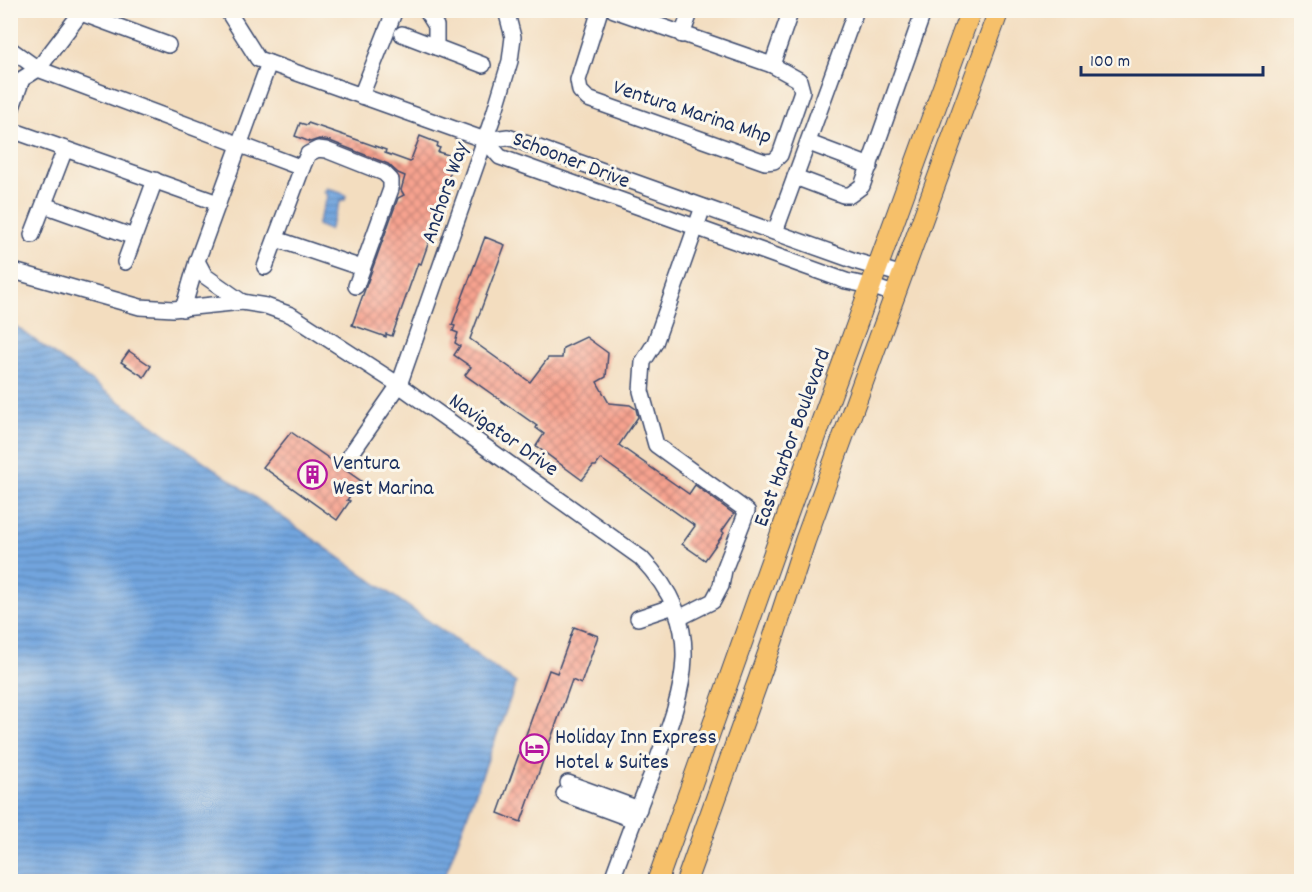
<svg xmlns="http://www.w3.org/2000/svg" width="1312" height="892" font-family="Dekko,sans-serif">
  <style>
    .water { fill: url(#water-rules); stroke: #466a9e; stroke-width: 1.5 }
    .building { fill: url(#building-cross-hatch) }
    .lines { fill: none; stroke-linecap: round; stroke-linejoin: round }
    .minor-casing { stroke: #3b496d; stroke-width: 18 }
    .major-casing { stroke: #3b496d; stroke-width: 22 }
    .minor { stroke: #fff; stroke-width: 15 }
    .major { stroke: #f6c06b; stroke-width: 20 }
    .labels { text-anchor: middle; stroke-width: 6; stroke-linejoin: round; paint-order: stroke }
    .street-label { font-size: 22px; fill: #1b2f5e; stroke: #fbf7ec }
    .poi-label { font-size: 22px; fill: #1b2f5e; stroke: #fbf7ec; text-anchor: start }
  </style>
  <defs>
    <pattern id="water-rules" width="6" height="5" patternUnits="userSpaceOnUse" patternTransform="scale(1.5)"><rect width="6" height="5" fill="#72a5de"/><path d="M0 2.5h6" fill="none" stroke="#5d87b7"/></pattern>
    <pattern id="building-cross-hatch" width="8" height="8" patternUnits="userSpaceOnUse" patternTransform="scale(1.5)"><rect width="8" height="8" fill="#f7a38f"/><path d="M0 0l8 8M0 8l8-8" fill="none" stroke="#c78578"/></pattern>
  </defs>
  <rect width="100%" height="100%" fill="#fbf7ec"/>
  <filter id="ink" filterUnits="userSpaceOnUse"><feTurbulence type="fractalNoise" baseFrequency=".0167" numOctaves="2"/><feDisplacementMap in="SourceGraphic" scale="12" xChannelSelector="R" yChannelSelector="G"/><feConvolveMatrix kernelMatrix="1 2 1 2 8 2 1 2 1" color-interpolation-filters="sRGB"/></filter>
  <filter id="wash" filterUnits="userSpaceOnUse"><feTurbulence type="fractalNoise" baseFrequency=".008" numOctaves="4" result="noise"/><feDisplacementMap in="SourceGraphic" scale="24" xChannelSelector="R" yChannelSelector="G"/><feGaussianBlur stdDeviation="1.35" result="paint"/><feColorMatrix in="noise" values="0 0 0 0 0 0 0 0 0 0 0 0 0 0 0 0 0 1.4 0 .05"/><feComposite in="paint" operator="in"/></filter>
  <g filter="url(#wash)">
    <rect width="100%" height="100%" fill="#f3ddbf"/>
    <g class="water">
      <path d="M 327,188 L 346,195 L 345,200 L 341,200 L 329,230 L 317,225 L 328,195 L 324,192 Z"/>
      <path d="M 10,322 L 102,389 L 516,683 L 443,881 L 11,881 Z"/>
    </g>
    <g id="blocks">
      <g class="building">
        <path d="M 300,123 L 307,125 L 308,123 L 352,138 L 386,150 L 385,153 L 410,162 L 420,136 L 438,143 L 437,147 L 440,148 L 438,152 L 456,157 L 435,214 L 437,215 L 427,247 L 421,264 L 418,263 L 392,336 L 386,334 L 386,337 L 352,325 L 398,198 L 404,195 L 401,190 L 405,176 L 398,173 L 388,164 L 330,141 L 319,139 L 310,142 L 295,136 Z"/>
        <path d="M 485,237 L 505,245 L 470,339 L 530,382 L 548,358 L 562,358 L 563,348 L 586,337 L 608,353 L 606,377 L 597,382 L 609,403 L 630,405 L 636,409 L 638,417 L 619,445 L 689,494 L 695,485 L 734,514 L 722,531 L 724,533 L 705,560 L 682,544 L 695,526 L 601,459 L 596,466 L 593,466 L 582,480 L 536,446 L 544,434 L 536,428 L 537,426 L 465,375 L 471,367 L 454,355 L 460,346 L 455,343 L 458,333 L 453,331 L 455,326 L 452,325 Z"/>
        <path d="M 129,351 L 151,366 L 144,377 L 121,362 Z"/>
        <path d="M 291,432 L 361,481 L 347,500 L 350,501 L 337,520 L 263,467 Z"/>
        <path d="M 574,627 L 598,636 L 581,684 L 572,680 L 521,822 L 498,813 L 549,670 L 557,673 Z"/>
      </g>
    </g>
  </g>
  <g filter="url(#ink)">
    <use href="#blocks" fill-opacity="0" stroke="#3b496d" stroke-width="1.5"/>
    <g class="lines">
      <defs>
        <g id="minor">
          <path d="M 227,10 L 258,59 L 485,140 L 500,157 L 846,281 L 871,286 L 896,295"/>
          <path d="M 426,10 L 436,26 L 436,47 L 483,65"/>
          <path d="M 600,10 L 578,80 L 580,91 L 588,99 L 765,162 L 774,161 L 780,155 L 802,91 L 799,80 L 772,65 L 614,10"/>
          <path d="M 81,13 L 168,45"/>
          <path d="M 402,34 L 436,47"/>
          <path d="M 682,35 L 691,10"/>
          <path d="M 10,49 L 38,69 L 302,168 L 308,154 L 318,149 L 326,150 L 384,173 L 391,180 L 391,189 L 356,286"/>
          <path d="M 772,65 L 791,10"/>
          <path d="M 361,96 L 395,10"/>
          <path d="M 10,113 L 22,79 L 38,69 L 83,10"/>
          <path d="M 20,133 L 218,203"/>
          <path d="M 485,140 L 508,137 L 858,262 L 903,275"/>
          <path d="M 809,143 L 870,166"/>
          <path d="M 795,177 L 843,195 L 850,195 L 862,186 L 924,10"/>
          <path d="M 44,205 L 134,237"/>
          <path d="M 775,232 L 856,10"/>
          <path d="M 32,235 L 65,149"/>
          <path d="M 276,239 L 362,268"/>
          <path d="M 197,261 L 205,276 L 242,302"/>
          <path d="M 125,262 L 155,180"/>
          <path d="M 265,267 L 302,168"/>
          <path d="M 10,270 L 140,307 L 173,309 L 242,302 L 266,306 L 291,315 L 399,385 L 641,558 C 707,627 685,686 655,766 C 640,804 625,843 611,882"/>
          <path d="M 183,309 L 197,261 L 269,63"/>
          <path d="M 351,454 L 399,385 L 494,114 L 510,61 L 513,37 L 506,10"/>
          <path d="M 638,618 L 674,606"/>
          <path d="M 679,618 L 713,601 L 721,586 L 724,570 L 747,511 L 656,445 L 641,391 L 643,362 L 655,343 L 703,207"/>
          <path d="M 568,783 L 639,809"/>
          <path d="M 564,794 L 634,820"/>
        </g>
        <g id="major">
          <path d="M 657,882 L 782,530 L 971,10"/>
          <path d="M 686,882 L 772,642 L 805,541 L 999,10"/>
        </g>
      </defs>
      <use href="#minor" class="minor-casing"/>
      <use href="#major" class="major-casing"/>
      <use href="#minor" class="minor"/>
      <use href="#major" class="major"/>
    </g>
  </g>
  <defs>
    <symbol id="building-ring" viewBox="-11 -11 22 22"><circle r="9.5" fill="#fbf7ec" stroke="#b5179e" stroke-width="1.5"/><path d="M-4-6H4V6H1V3H-1V6H-4ZM-2.5-4.3h1.7v1.8h-1.7ZM.8-4.3h1.7v1.8H.8ZM-2.5-1h1.7V.8h-1.7ZM.8-1h1.7V.8H.8Z" fill="#b5179e"/></symbol>
    <symbol id="hotel-ring" viewBox="-11 -11 22 22"><circle r="9.5" fill="#fbf7ec" stroke="#b5179e" stroke-width="1.5"/><path d="M-6-4.5h1.5V1H6V5H4.5V3h-9V5H-6ZM-4 0a1.8 1.8 0 1 1 3.6 0ZM.5 0V-2.5h3Q6-2.5 6 0Z" fill="#b5179e"/></symbol>
  </defs>
  <g fill-rule="evenodd">
    <use href="#building-ring" x="296" y="458" width="33" height="33"/>
    <use href="#hotel-ring" x="518" y="732" width="33" height="33"/>
  </g>
  <g class="labels">
    <g class="street-label">
      <text transform="translate(693 110) rotate(18)" y="8">Ventura Marina Mhp</text>
      <text transform="translate(572 158) rotate(21)" y="8">Schooner Drive</text>
      <text transform="translate(443 192) rotate(-71)" y="8">Anchors Way</text>
      <text transform="translate(505 433) rotate(35)" y="8">Navigator Drive</text>
      <text transform="translate(790 437) rotate(-70)" y="8">East Harbor Boulevard</text>
    </g>
    <g class="poi-label">
      <text x="333" y="469">Ventura<tspan x="333" dy="25">West Marina</tspan></text>
      <text x="555" y="743">Holiday Inn Express<tspan x="555" dy="25">Hotel &amp; Suites</tspan></text>
    </g>
  </g>
  <rect width="1312" height="892" fill="none" stroke="#fbf7ec" stroke-width="36"/>
  <path d="M1081 66v9h182v-9" fill="none" stroke="#1b2f5e" stroke-width="3"/>
  <text x="1090" y="66" font-size="18" fill="#1b2f5e" stroke="#fbf7ec" stroke-width="4.5" paint-order="stroke">100 m</text>
</svg>
